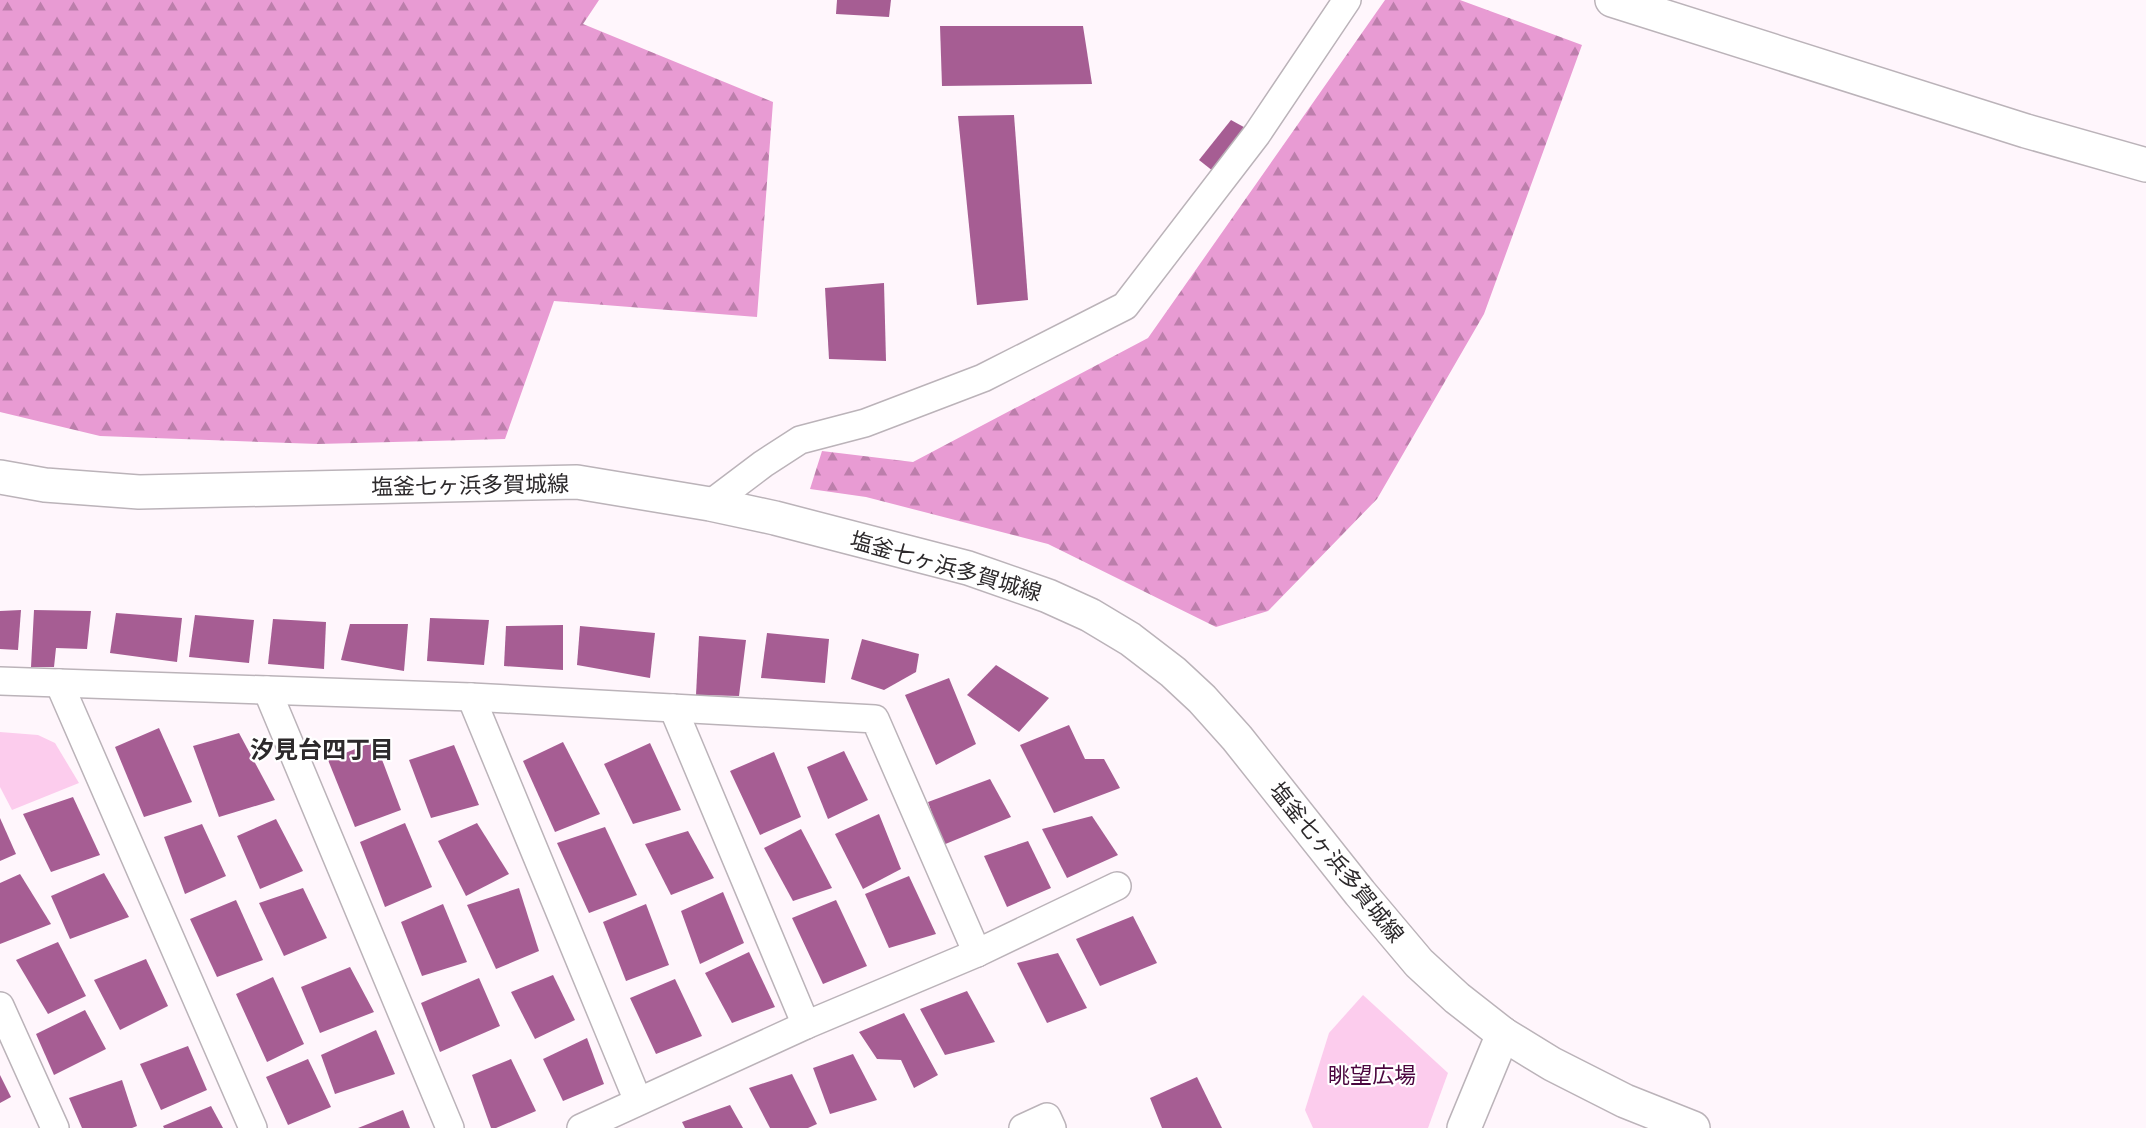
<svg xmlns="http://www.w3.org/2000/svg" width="2146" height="1128" font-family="Figtree,'Noto Sans JP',sans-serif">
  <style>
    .forest { fill: url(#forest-firs) }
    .park { fill: #fccced }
    .building { fill: #a65d93 }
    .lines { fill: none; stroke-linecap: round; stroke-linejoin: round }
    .street-casing { stroke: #bbb3b9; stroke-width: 30 }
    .secondary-casing { stroke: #bbb3b9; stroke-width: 36 }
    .primary-casing { stroke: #bbb3b9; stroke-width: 36 }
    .street { stroke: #fff; stroke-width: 27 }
    .secondary { stroke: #fff; stroke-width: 33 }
    .primary { stroke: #fff; stroke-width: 33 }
    .labels { text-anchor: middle; stroke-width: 4.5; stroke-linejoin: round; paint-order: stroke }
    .street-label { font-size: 22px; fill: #2c292b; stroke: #fff }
    .park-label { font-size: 22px; fill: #4b063f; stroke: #fff }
    .neighbourhood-label { font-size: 24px; font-weight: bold; fill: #2c292b; stroke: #fff }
  </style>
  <defs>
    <pattern id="forest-firs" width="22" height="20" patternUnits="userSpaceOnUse" patternTransform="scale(1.5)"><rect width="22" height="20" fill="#e89bd3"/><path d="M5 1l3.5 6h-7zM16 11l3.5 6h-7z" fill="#bc7eab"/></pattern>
  </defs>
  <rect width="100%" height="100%" fill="#fff6fc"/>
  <g class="forest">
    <path d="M 0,0 L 599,0 L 583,24 L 773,102 L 757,317 L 554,301 L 505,439 L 318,444 L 100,436 L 0,412 Z"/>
    <path d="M 1385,0 L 1460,0 L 1582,45 L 1484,314 L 1377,499 L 1268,611 L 1216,627 L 1048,544 L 866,497 L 810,489 L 822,451 L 913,462 L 1148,338 Z"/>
  </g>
  <g class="park">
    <path d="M 0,732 L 38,735 L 55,743 L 79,783 L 12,810 L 0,787 Z"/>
    <path d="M 1363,995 L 1448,1073 L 1428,1128 L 1313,1128 L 1305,1110 L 1329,1033 Z"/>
  </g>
  <g class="building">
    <path d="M 837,0 L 891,0 L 889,17 L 836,14 Z"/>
    <path d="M 940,26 L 1083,26 L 1092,84 L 942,86 Z"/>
    <path d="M 1014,115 L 1028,300 L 977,305 L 958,116 Z"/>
    <path d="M 1231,120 L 1251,131 L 1218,175 L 1199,160 Z"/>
    <path d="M 884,283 L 886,361 L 829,359 L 825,288 Z"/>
    <path d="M 21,610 L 18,650 L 0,649 L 0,611 Z"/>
    <path d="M 34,610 L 91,611 L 87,649 L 56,648 L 54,667 L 31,667 Z"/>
    <path d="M 116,613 L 182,618 L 177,662 L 110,653 Z"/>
    <path d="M 195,615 L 254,620 L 249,663 L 189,657 Z"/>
    <path d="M 430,618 L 489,620 L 484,665 L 427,661 Z"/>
    <path d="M 273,619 L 326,622 L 324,669 L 268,664 Z"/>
    <path d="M 350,624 L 408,624 L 404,671 L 341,660 Z"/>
    <path d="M 563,625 L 563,670 L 504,666 L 506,626 Z"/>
    <path d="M 580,626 L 655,633 L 650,678 L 577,665 Z"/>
    <path d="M 767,633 L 829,639 L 825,683 L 761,678 Z"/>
    <path d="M 699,636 L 746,640 L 739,696 L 696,695 Z"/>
    <path d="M 862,639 L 919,654 L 916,672 L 884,690 L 851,679 Z"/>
    <path d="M 996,665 L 1049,698 L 1019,732 L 967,695 Z"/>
    <path d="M 949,678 L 976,744 L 936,765 L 905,695 Z"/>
    <path d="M 1069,725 L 1085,759 L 1104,759 L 1120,788 L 1054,813 L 1020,745 Z"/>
    <path d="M 159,728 L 192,802 L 144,817 L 115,747 Z"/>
    <path d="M 239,733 L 275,800 L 219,817 L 193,746 Z"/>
    <path d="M 375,741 L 401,810 L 355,827 L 328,760 Z"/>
    <path d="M 563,742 L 600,814 L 555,832 L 523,761 Z"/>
    <path d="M 650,743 L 681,810 L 633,824 L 604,764 Z"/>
    <path d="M 454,745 L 479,805 L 431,818 L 409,760 Z"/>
    <path d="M 844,751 L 868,800 L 828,819 L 807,767 Z"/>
    <path d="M 774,752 L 801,817 L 760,835 L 730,771 Z"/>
    <path d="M 990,779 L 1011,817 L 943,845 L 928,802 Z"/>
    <path d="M 73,797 L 100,855 L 51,872 L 23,814 Z"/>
    <path d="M 879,814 L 901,869 L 863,889 L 835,834 Z"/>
    <path d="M 1092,816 L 1118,855 L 1067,878 L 1042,829 Z"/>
    <path d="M 0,818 L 16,854 L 0,861 Z"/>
    <path d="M 276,819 L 303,871 L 260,889 L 237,836 Z"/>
    <path d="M 405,823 L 432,887 L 385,907 L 360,842 Z"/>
    <path d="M 477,823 L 509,874 L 466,896 L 438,841 Z"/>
    <path d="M 202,824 L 226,876 L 185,894 L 164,837 Z"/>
    <path d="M 605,827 L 637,895 L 589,913 L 557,843 Z"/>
    <path d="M 801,829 L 832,888 L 793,901 L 764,848 Z"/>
    <path d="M 688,831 L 714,878 L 671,895 L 645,844 Z"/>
    <path d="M 1028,841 L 1051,888 L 1007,907 L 984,856 Z"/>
    <path d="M 104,873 L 129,917 L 70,939 L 51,896 Z"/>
    <path d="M 20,874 L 51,924 L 0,944 L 0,883 Z"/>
    <path d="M 909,876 L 936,934 L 889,948 L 865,894 Z"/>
    <path d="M 303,888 L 327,938 L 284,956 L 259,903 Z"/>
    <path d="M 519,888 L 539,951 L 496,969 L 467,905 Z"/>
    <path d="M 723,892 L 744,943 L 700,964 L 681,911 Z"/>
    <path d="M 236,900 L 263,960 L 217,977 L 190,919 Z"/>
    <path d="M 836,900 L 867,966 L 823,984 L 792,918 Z"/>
    <path d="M 443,904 L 467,962 L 422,976 L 401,922 Z"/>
    <path d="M 646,904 L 669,965 L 626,981 L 603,922 Z"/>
    <path d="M 1133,916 L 1157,963 L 1100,986 L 1076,939 Z"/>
    <path d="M 58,942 L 86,996 L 48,1014 L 16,960 Z"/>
    <path d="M 749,952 L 775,1007 L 732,1023 L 705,973 Z"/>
    <path d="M 1058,953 L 1087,1008 L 1047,1023 L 1017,963 Z"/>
    <path d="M 146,959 L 168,1006 L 120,1030 L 94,980 Z"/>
    <path d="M 350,967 L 374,1012 L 320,1033 L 301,987 Z"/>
    <path d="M 553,975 L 575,1020 L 535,1039 L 511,992 Z"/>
    <path d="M 273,977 L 304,1044 L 267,1062 L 236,994 Z"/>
    <path d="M 479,978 L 500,1026 L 440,1052 L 421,1003 Z"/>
    <path d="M 675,979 L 702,1036 L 656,1054 L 630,998 Z"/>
    <path d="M 967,991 L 995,1042 L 945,1055 L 920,1009 Z"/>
    <path d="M 85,1010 L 106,1049 L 54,1075 L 36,1034 Z"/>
    <path d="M 904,1013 L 938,1075 L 914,1088 L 901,1060 L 877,1059 L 859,1032 Z"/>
    <path d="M 376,1030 L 395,1074 L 335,1094 L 321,1055 Z"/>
    <path d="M 587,1038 L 604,1084 L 563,1101 L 543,1059 Z"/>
    <path d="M 188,1046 L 207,1090 L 161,1110 L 140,1064 Z"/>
    <path d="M 853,1054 L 877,1100 L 830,1114 L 813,1068 Z"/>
    <path d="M 308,1059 L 331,1107 L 288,1125 L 266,1077 Z"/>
    <path d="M 511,1059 L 536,1111 L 496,1128 L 491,1128 L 472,1075 Z"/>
    <path d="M 792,1074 L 817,1124 L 808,1128 L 770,1128 L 749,1088 Z"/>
    <path d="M 0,1075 L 11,1097 L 0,1103 Z"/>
    <path d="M 1197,1077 L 1222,1128 L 1162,1128 L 1150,1098 Z"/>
    <path d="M 122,1080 L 137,1126 L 132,1128 L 82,1128 L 69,1098 Z"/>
    <path d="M 730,1105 L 743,1128 L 685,1128 L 682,1122 Z"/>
    <path d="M 211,1106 L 223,1128 L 164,1128 L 163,1126 Z"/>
    <path d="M 403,1110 L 410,1128 L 358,1128 Z"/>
  </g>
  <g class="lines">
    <defs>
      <g id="street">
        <path d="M 710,504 L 763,464 L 800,440 L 865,423 L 983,378 L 1125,306 L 1257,134 L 1347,0"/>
        <path d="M 0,681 L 471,697 L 875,719 L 977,953"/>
        <path d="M 59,683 L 253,1128"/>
        <path d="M 267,690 L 450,1128"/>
        <path d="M 471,697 L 638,1101"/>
        <path d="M 673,708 L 806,1025"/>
        <path d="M 0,1006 L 55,1128"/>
        <path d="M 581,1128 L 806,1025 L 977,953 L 1117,886"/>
        <path d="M 1023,1128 L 1047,1117 L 1052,1128"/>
      </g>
      <g id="secondary">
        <path d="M 1612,0 L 2026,131 L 2146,165"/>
        <path d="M 1464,1128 L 1503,1034"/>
      </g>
      <path id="primary" d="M 0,477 L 45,485 L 139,492 L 577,482 L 710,504 L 775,518 L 968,568 L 1048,596 L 1090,615 L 1130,639 L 1173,672 L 1202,699 L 1237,738 L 1360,893 L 1419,963 L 1457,998 L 1503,1034 L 1552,1064 L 1625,1101 L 1693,1128"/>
    </defs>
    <use href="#street" class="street-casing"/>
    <use href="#secondary" class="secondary-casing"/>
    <use href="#primary" class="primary-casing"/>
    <use href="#street" class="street"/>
    <use href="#secondary" class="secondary"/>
    <use href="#primary" class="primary"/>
  </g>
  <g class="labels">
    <g class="street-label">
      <text transform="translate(470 485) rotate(-1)" y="8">塩釜七ヶ浜多賀城線</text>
      <text transform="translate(946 566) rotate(16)" y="8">塩釜七ヶ浜多賀城線</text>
      <text transform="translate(1337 862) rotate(51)" y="8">塩釜七ヶ浜多賀城線</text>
    </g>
    <g class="park-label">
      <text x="1372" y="1083">眺望広場</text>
    </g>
    <g class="neighbourhood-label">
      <text x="322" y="758">汐見台四丁目</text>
    </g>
  </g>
</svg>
